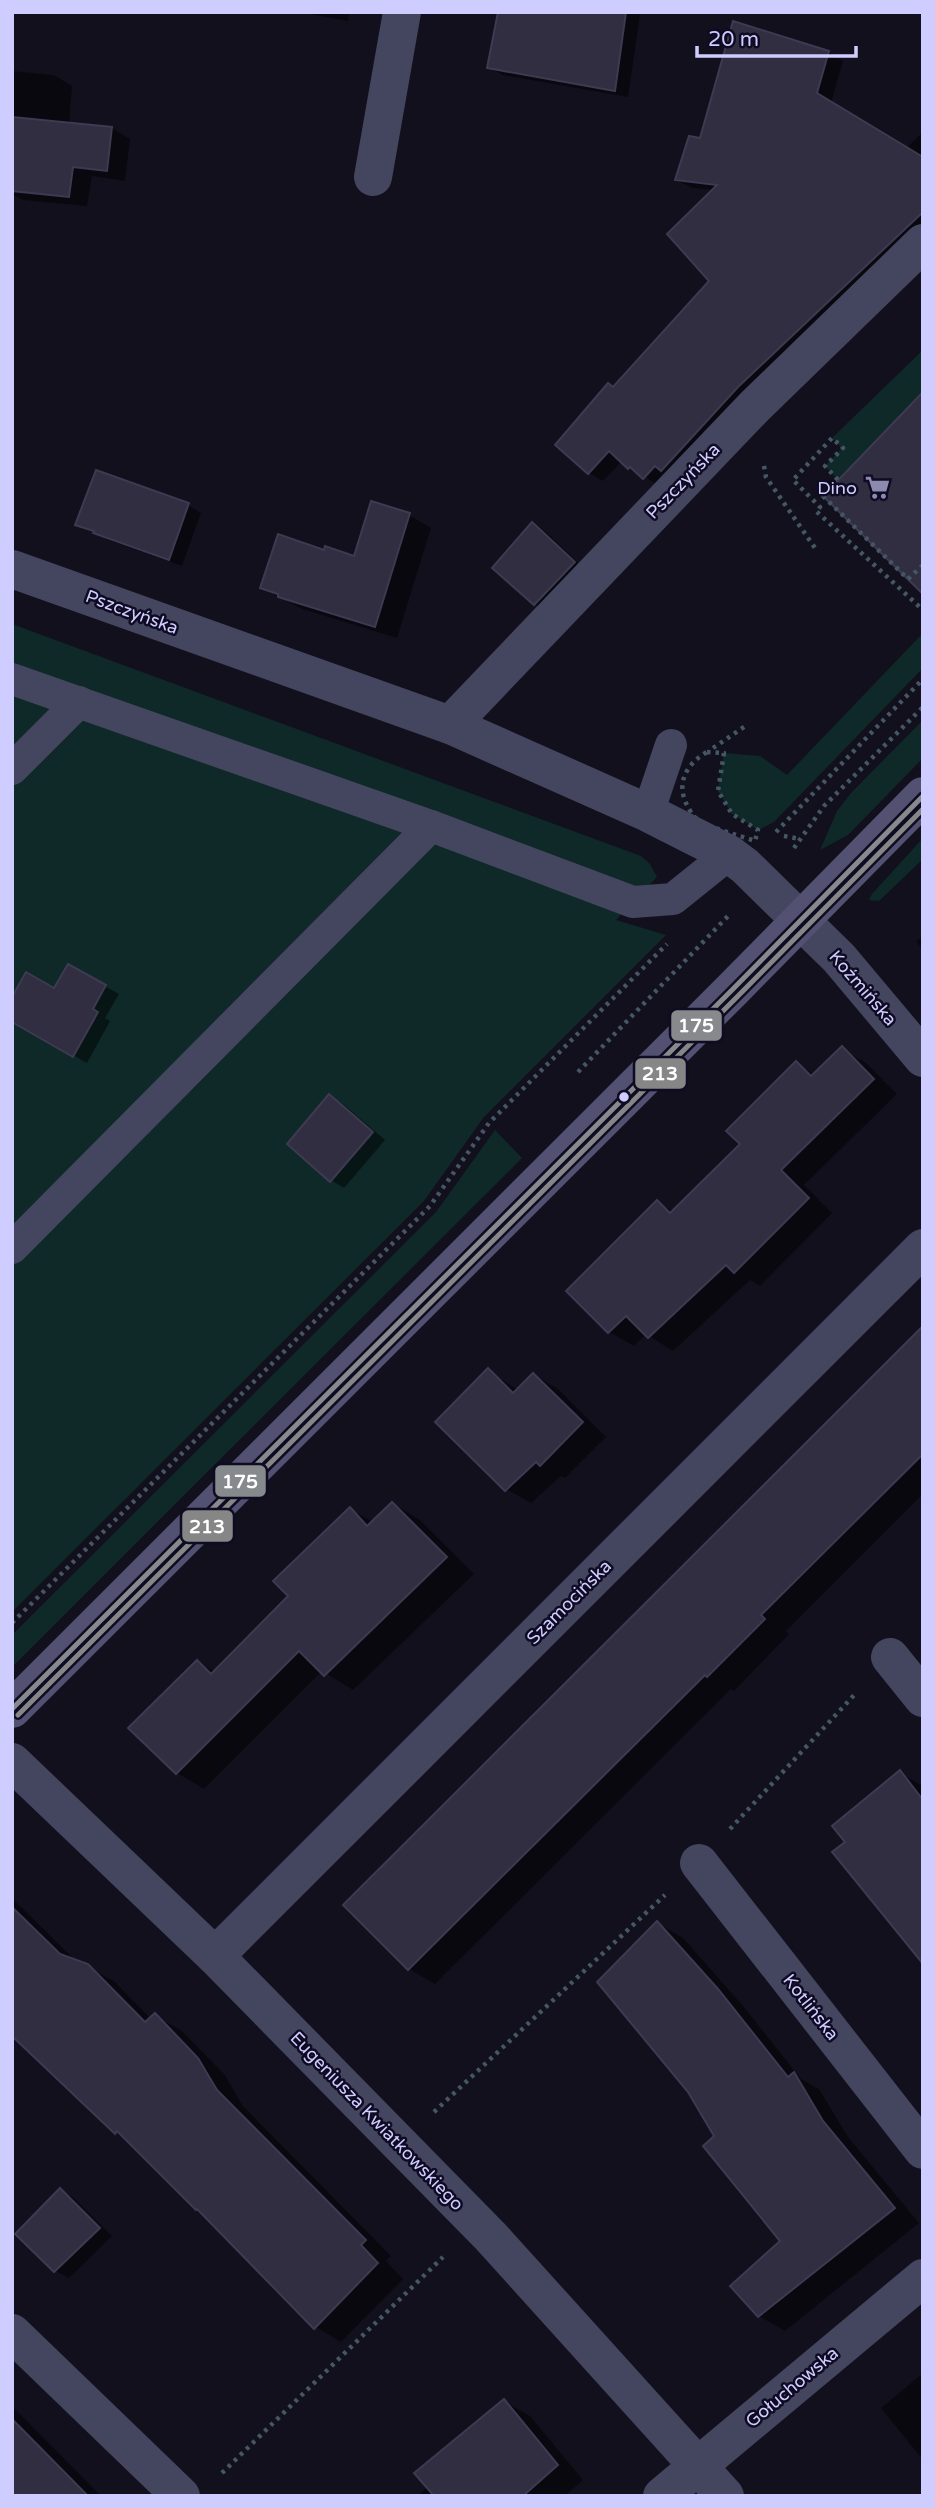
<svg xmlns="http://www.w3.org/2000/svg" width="935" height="2508" font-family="'Varela Round',sans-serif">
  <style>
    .green { fill: #0f2828 }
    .shadow { fill: #0007 }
    .building { fill: #302e40; stroke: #3d3a52; stroke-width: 2 }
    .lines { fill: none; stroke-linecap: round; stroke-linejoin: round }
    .path { stroke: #455765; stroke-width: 4.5; stroke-dasharray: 3.5 5; stroke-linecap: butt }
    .lane { stroke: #44455e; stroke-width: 32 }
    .street { stroke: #44455e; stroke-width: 38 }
    .secondary { stroke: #525171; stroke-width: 38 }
    .bus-1-casing { stroke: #0e0b22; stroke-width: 10 }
    .bus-2-casing { stroke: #0e0b22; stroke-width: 10 }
    .bus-1 { stroke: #868a8d; stroke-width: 5 }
    .bus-2 { stroke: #868686; stroke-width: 5 }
    .bus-dot { fill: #cfccff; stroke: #0e0b22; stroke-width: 2.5 }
    .labels { text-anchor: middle; stroke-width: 5; stroke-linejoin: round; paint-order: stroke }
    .street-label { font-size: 18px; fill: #cfccff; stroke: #0e0b22 }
    .poi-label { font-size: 18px; fill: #cfccff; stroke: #0e0b22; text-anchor: end }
    .line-badge { stroke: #0e0b22; stroke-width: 2.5 }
    .badge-label { font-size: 19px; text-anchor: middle; font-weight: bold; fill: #fff }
  </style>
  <rect width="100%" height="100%" fill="#12101d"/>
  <g class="green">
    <path d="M 923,350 L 923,392 L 838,480 L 825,466 L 842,448 L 832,438 Z"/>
    <path d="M 12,624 L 641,856 L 650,864 L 657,877 L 616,920 L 666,935 L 484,1117 L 424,1201 L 12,1612 Z"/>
    <path d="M 923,633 L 923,668 L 774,822 L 758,830 L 732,814 L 718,791 L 724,753 L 760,756 L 787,775 Z"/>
    <path d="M 923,720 L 923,758 L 848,835 L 820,850 L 837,811 L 851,793 Z"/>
    <path d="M 923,838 L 923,859 L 879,901 L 869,900 L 872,894 Z"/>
    <path d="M 495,1130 L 522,1158 L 12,1667 L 12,1635 L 436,1212 Z"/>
  </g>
  <g class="shadow">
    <path d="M 298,12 L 349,12 L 348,21 Z"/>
    <path d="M 500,12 L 635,12 L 640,15 L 628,97 L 502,75 L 489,67 Z"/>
    <path d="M 828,52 L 843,61 L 831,103 L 906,148 L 923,132 L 923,234 L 659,486 L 622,461 L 603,481 L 589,473 L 614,389 L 712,281 L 714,190 L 692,188 L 677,180 L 701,140 Z"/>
    <path d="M 12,71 L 54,75 L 72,86 L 69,124 L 112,128 L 130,139 L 125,181 L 92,176 L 87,206 L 23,200 L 12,194 Z"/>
    <path d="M 188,505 L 201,513 L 182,566 L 108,540 L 78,524 Z"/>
    <path d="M 409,515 L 431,528 L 397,638 L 302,609 L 262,587 L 356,558 Z"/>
    <path d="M 533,524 L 546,532 L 587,571 L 548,612 L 535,604 L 494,567 Z"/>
    <path d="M 923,935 L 923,949 L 916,942 Z"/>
    <path d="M 68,966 L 119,994 L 105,1018 L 110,1021 L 87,1063 L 12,1021 L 55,990 Z"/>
    <path d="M 842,1049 L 866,1063 L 897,1094 L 804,1185 L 832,1213 L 760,1286 L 750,1280 L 673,1351 L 646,1334 L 634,1346 L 609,1332 L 568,1291 L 657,1202 L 674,1212 L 742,1143 L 796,1063 L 815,1075 Z"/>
    <path d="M 330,1096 L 343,1104 L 385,1140 L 344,1188 L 331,1180 Z"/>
    <path d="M 923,1328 L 923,1494 L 786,1631 L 789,1634 L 734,1691 L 731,1689 L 435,1984 L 409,1969 Z"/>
    <path d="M 488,1371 L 518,1390 L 534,1375 L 558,1389 L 606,1437 L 565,1478 L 561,1476 L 531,1503 L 506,1489 Z"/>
    <path d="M 393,1504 L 420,1520 L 474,1574 L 353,1690 L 322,1671 L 204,1789 L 177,1773 L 197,1662 L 215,1672 L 290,1596 L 350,1509 L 373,1522 Z"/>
    <path d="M 900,1773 L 923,1786 L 923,1963 L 848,1842 Z"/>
    <path d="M 12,1898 L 77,1962 L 114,1981 L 151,2019 L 155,2016 L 181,2030 L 224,2074 L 243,2106 L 391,2256 L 386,2261 L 403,2279 L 341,2342 L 316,2327 L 127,2138 L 116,2132 L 12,2034 Z"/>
    <path d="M 658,1923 L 683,1938 L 743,2006 L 801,2079 L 819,2089 L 848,2137 L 919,2223 L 785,2331 L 759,2316 L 733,2286 L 782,2241 L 717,2137 Z"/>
    <path d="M 61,2190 L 74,2198 L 112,2236 L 69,2278 L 55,2271 L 17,2234 Z"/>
    <path d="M 923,2373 L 923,2460 L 881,2408 Z"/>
    <path d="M 504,2401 L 530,2416 L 583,2480 L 565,2496 L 417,2496 L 428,2487 Z"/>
    <path d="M 12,2406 L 101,2496 L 12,2496 Z"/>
  </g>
  <g class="building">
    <path d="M 498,12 L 626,12 L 615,91 L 487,68 Z"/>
    <path d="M 733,21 L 829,51 L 817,93 L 923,157 L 923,212 L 738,387 L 661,471 L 655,466 L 643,479 L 630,467 L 628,469 L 609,451 L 588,474 L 555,445 L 608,383 L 613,387 L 709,281 L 667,234 L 717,185 L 675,180 L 689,136 L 700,138 Z"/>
    <path d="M 12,117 L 112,127 L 107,171 L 73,167 L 69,197 L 12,191 Z"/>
    <path d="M 923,392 L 923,594 L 823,496 Z"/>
    <path d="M 96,470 L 189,503 L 169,560 L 93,533 L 94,531 L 75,525 Z"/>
    <path d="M 371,501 L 410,513 L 375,627 L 278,597 L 278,594 L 260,588 L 278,534 L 324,550 L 325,546 L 354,556 Z"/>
    <path d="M 532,522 L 575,562 L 534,605 L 492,568 Z"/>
    <path d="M 68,964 L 106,985 L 93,1009 L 98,1012 L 73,1057 L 12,1022 L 12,997 L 26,972 L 54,988 Z"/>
    <path d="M 842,1046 L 874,1079 L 781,1170 L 809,1198 L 734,1273 L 726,1265 L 648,1338 L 626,1316 L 608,1333 L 566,1291 L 657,1200 L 670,1213 L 740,1144 L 726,1131 L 796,1061 L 811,1076 Z"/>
    <path d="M 329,1094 L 373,1132 L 330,1182 L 287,1144 Z"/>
    <path d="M 923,1326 L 923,1454 L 761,1615 L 765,1619 L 707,1677 L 705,1675 L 408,1970 L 343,1905 Z"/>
    <path d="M 488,1368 L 513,1393 L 533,1373 L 583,1422 L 540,1466 L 536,1462 L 505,1491 L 435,1422 Z"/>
    <path d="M 392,1502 L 447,1557 L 324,1676 L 299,1651 L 176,1774 L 128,1728 L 197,1660 L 211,1674 L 288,1596 L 273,1581 L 350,1507 L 367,1526 Z"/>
    <path d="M 900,1770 L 923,1800 L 923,1964 L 832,1852 L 845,1842 L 832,1826 Z"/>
    <path d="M 12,1907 L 60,1954 L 88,1964 L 145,2022 L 155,2013 L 198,2058 L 217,2090 L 366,2240 L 361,2245 L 378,2263 L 314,2329 L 197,2209 L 196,2210 L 117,2131 L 115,2134 L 12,2036 Z"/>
    <path d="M 657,1921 L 718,1989 L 788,2077 L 794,2072 L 823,2121 L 895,2208 L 758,2317 L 730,2286 L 780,2241 L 703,2146 L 714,2136 L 688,2092 L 597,1982 Z"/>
    <path d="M 60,2188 L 100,2228 L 54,2272 L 15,2234 Z"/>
    <path d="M 504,2399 L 558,2465 L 523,2496 L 434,2496 L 414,2473 Z"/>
    <path d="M 12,2419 L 88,2496 L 12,2496 Z"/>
  </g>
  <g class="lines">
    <g class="path">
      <path d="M 764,466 L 766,477 L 815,548"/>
      <path d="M 923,565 L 908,579 L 823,496 L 838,480 L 825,466 L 843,448 L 832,438 L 793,480 L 820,507 L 816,511 L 923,610"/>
      <path d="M 713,748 L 747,725"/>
      <path d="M 707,752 L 724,753 L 718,791 L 732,814 L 758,830 L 755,841 C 736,834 709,829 693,816 C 692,814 689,809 688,807 C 675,784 686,764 707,752 Z"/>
      <path d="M 776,832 L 923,679"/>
      <path d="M 784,836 L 800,839"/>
      <path d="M 794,848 L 824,806 L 923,707"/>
      <path d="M 578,1072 L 729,915"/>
      <path d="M 12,1623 L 430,1206 L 489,1123 L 667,944"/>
      <path d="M 730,1829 L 857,1692"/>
      <path d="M 434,2112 L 665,1895"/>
      <path d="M 222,2473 L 443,2257"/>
    </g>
    <g class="lane">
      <path d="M 12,679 L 431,826 L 633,902 L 673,899 L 729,854"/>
      <path d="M 12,769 L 79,702"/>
      <path d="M 648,813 L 671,745"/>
      <path d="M 12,1248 L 431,826"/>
    </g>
    <g class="street">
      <path d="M 373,177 L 402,12"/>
      <path d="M 12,569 L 450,725 L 648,813 L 729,854 L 745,866 L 839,958 L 923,1058"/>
      <path d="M 450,725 L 755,406 L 923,243"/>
      <path d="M 890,1657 L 923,1698"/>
      <path d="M 12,1762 L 215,1956 L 491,2237 L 725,2496"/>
      <path d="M 699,1863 L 923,2150"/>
      <path d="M 215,1956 L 923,1248"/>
      <path d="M 12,2333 L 181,2496"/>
      <path d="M 662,2496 L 923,2278"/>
    </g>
    <path class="secondary" d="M 12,1709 L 733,989 L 923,796"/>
    <defs>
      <path id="bus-1" d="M 12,1709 L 733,989 L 923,796"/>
      <path id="bus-2" d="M 18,1715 L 739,995 L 923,809"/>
    </defs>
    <use href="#bus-1" class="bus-1-casing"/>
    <use href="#bus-2" class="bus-2-casing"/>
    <use href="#bus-1" class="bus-1"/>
    <use href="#bus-2" class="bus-2"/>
  </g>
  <defs>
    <symbol id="supermarket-bare" viewBox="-9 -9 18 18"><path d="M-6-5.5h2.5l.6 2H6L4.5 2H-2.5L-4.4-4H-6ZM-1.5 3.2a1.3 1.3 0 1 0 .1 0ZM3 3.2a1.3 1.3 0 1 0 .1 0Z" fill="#8d8ab0" stroke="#0e0b22" stroke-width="2.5" paint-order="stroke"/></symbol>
  </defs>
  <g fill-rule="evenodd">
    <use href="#supermarket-bare" x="860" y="470" width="35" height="35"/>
  </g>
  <circle class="bus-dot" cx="624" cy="1097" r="6"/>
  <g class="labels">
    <g class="street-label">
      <text transform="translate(683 481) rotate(-46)" y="6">Pszczyńska</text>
      <text transform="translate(132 612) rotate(20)" y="6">Pszczyńska</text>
      <text transform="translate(863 988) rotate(49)" y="6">Koźmińska</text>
      <text transform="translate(569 1602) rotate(-45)" y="6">Szamocińska</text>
      <text transform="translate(811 2007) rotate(52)" y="6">Kotlińska</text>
      <text transform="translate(377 2121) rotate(46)" y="6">Eugeniusza Kwiatkowskiego</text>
      <text transform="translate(792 2387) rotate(-40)" y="6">Gołuchowska</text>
    </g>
    <g class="poi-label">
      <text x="857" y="494">Dino</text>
    </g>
  </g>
  <g class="line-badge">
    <rect x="670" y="1009" width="53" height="33" rx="7" fill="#868a8d"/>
    <rect x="634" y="1057" width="53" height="33" rx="7" fill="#868686"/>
    <rect x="214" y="1464" width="53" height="34" rx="7" fill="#868a8d"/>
    <rect x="181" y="1509" width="53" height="34" rx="7" fill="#868686"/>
  </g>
  <g class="badge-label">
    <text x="696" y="1032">175</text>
    <text x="660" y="1080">213</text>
    <text x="240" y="1488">175</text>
    <text x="207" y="1533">213</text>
  </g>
  <rect width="935" height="2508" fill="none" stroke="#cfccff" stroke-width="28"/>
  <path d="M697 46v10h159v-10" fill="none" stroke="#cfccff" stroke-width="3.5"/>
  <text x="708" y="46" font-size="21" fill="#cfccff" stroke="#0e0b22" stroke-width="5" paint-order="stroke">20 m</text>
</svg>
